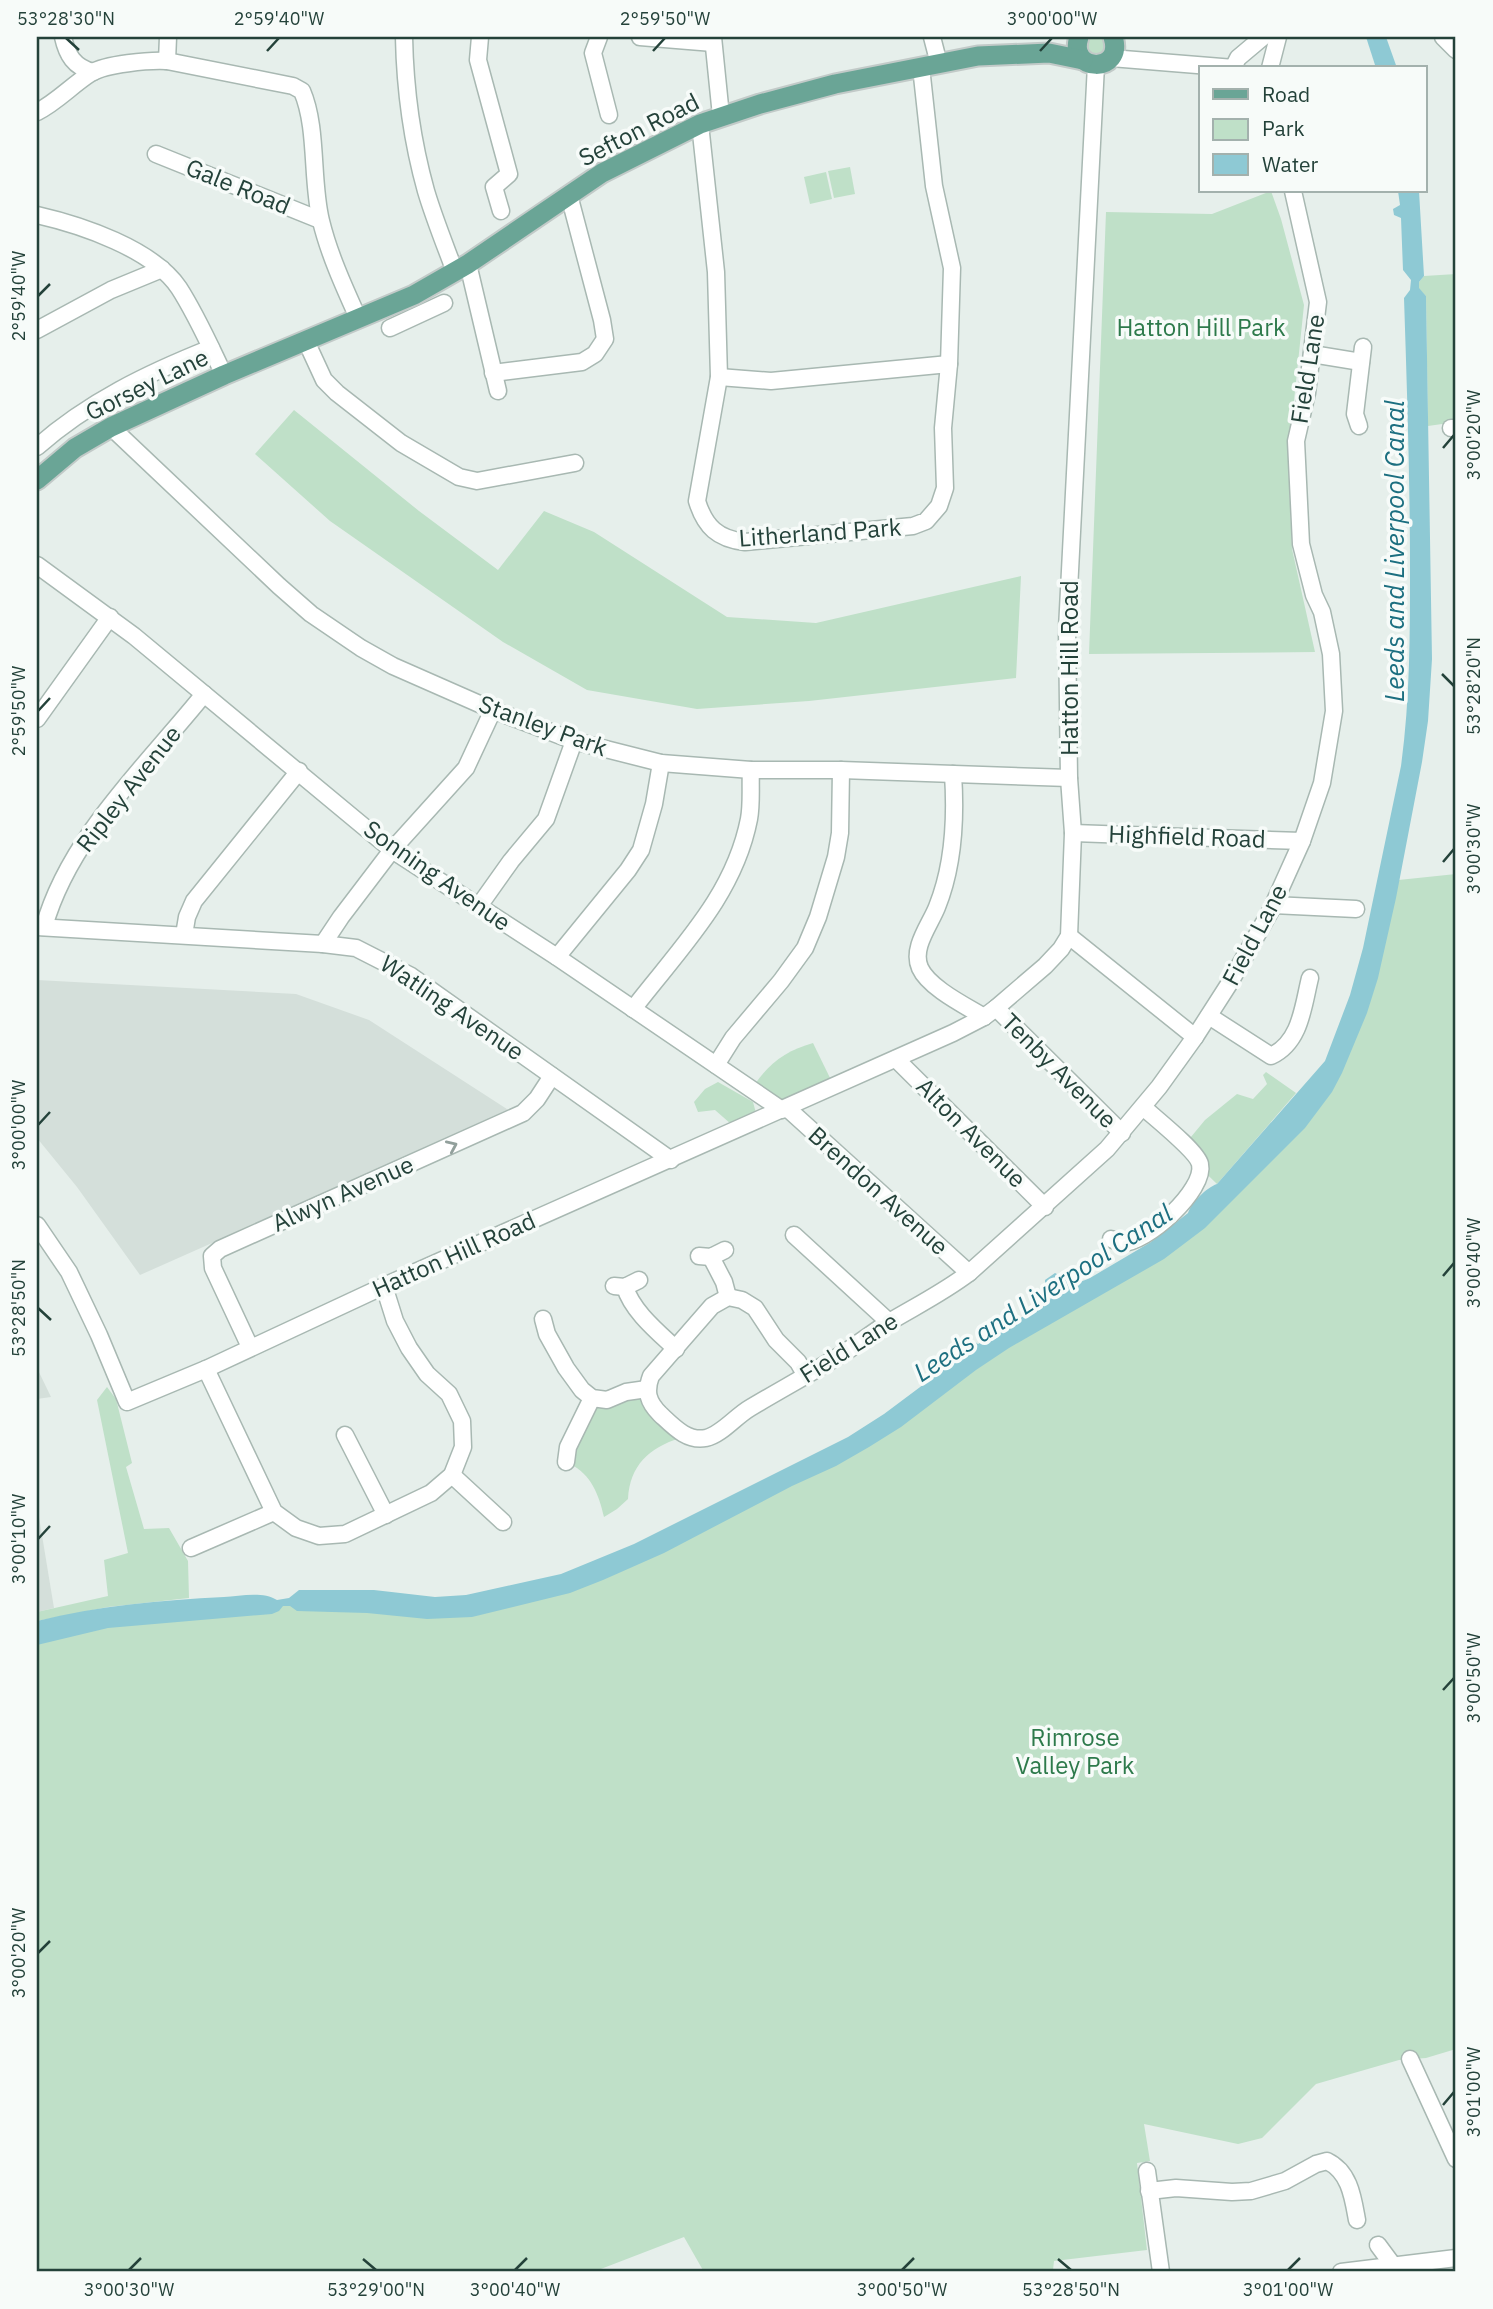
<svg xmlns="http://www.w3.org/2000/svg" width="1493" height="2309" font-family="'IBM Plex Sans',sans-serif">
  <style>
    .built { fill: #d4dfda }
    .green { fill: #bfe0c8 }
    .water { fill: #8ec9d4 }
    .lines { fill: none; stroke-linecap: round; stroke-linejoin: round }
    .minor-casing { stroke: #a8b8b2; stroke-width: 19 }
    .major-casing { stroke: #c2cac8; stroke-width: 23 }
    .minor { stroke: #fff; stroke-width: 16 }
    .major { stroke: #6aa596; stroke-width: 19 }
    .oneway { stroke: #92a09c }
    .ticks { fill: none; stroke: #24423a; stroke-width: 2.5 }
    .labels { text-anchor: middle; stroke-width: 7; stroke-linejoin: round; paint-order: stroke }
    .street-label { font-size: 24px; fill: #24423a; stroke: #f7fbf9 }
    .park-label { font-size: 24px; fill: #2d7a4b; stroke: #f7fbf9 }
    .water-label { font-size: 26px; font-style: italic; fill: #1c6f80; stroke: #f7fbf9 }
    .neatline { fill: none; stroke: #24423a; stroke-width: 2.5 }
    .ticks-label { font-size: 18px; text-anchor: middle; fill: #24423a }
  </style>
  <rect width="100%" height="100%" fill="#e6efeb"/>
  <g class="built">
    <path d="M 37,980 L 296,994 L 369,1020 L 510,1111 L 140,1275 L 77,1187 L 37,1138 Z"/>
    <path d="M 37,1368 L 51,1397 L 37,1399 Z"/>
    <path d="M 37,1505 L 54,1608 L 37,1612 Z"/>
  </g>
  <g class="green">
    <path d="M 1086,37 L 1106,37 L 1107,54 L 1091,58 L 1084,40 Z"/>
    <path d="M 850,167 L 855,194 L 834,198 L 828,171 Z"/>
    <path d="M 826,172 L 832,199 L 810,204 L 804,177 Z"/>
    <path d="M 1271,191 L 1281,219 L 1304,305 L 1288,458 L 1292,549 L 1315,652 L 1089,654 L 1106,212 L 1212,214 Z"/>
    <path d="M 1456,274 L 1456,422 L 1428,426 L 1426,296 L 1419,289 L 1419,282 L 1424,276 Z"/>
    <path d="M 294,410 L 419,511 L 498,570 L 544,511 L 594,532 L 727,617 L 816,623 L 1021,576 L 1016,678 L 809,701 L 697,709 L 587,690 L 503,642 L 330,521 L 255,454 Z"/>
    <path d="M 1456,874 L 1456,2049 L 1426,2058 L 1399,2060 L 1316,2084 L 1262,2138 L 1238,2144 L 1144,2124 L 1150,2161 L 1137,2163 L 1147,2250 L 1054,2261 L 1053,2270 L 1039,2272 L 704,2272 L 684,2237 L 593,2272 L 37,2272 L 37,1633 L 292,1602 L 372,1603 L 537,1592 L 766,1488 L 1165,1247 L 1326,1081 L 1389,881 Z"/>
    <path d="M 813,1043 L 831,1080 L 782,1102 L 755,1084 C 770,1062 788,1050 813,1043 Z"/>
    <path d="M 1266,1072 L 1296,1093 L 1217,1184 L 1181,1149 L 1205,1120 L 1237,1094 L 1253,1099 L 1267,1084 L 1263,1075 Z"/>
    <path d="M 718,1082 L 753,1102 L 756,1113 L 731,1124 L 715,1110 L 698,1112 L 694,1102 L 705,1089 Z"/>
    <path d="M 107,1387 L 116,1399 L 132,1463 L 126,1467 L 144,1529 L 169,1528 L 188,1561 L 189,1598 L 108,1607 L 37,1621 L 37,1612 L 108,1596 L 104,1560 L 128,1553 L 97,1400 Z"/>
    <path d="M 642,1395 L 680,1438 C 649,1448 630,1465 628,1499 L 617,1509 L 604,1517 C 599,1495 591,1474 570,1464 L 594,1404 Z"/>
  </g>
  <g class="water">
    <path d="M 1366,37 L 1386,37 L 1397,68 L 1376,68 Z"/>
    <path d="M 1398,191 L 1419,191 L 1424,276 L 1419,282 L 1419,288 L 1426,296 L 1432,659 L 1428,721 L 1422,762 L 1396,898 L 1378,978 L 1367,1013 L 1342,1073 L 1332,1092 L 1305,1128 L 1205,1228 L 1164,1259 L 1009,1348 L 976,1370 L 901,1427 L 869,1447 L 836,1466 L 792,1486 L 664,1553 L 603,1580 L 570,1593 L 472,1617 L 427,1619 L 367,1613 L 297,1611 L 290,1606 L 283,1606 L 279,1611 L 272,1614 L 108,1628 L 37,1645 L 37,1621 C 98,1606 161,1600 224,1597 C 240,1596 263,1591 277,1600 L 289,1598 L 299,1590 L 374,1590 L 435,1597 L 466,1595 L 561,1574 L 634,1544 L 848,1437 L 884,1414 L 963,1355 L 962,1348 L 974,1341 L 978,1344 L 1050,1300 L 1051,1297 L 1045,1287 L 1045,1280 L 1055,1273 C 1070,1281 1074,1286 1090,1278 L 1151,1242 L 1188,1213 C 1192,1202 1206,1188 1217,1184 L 1325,1061 L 1350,995 L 1363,948 L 1401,766 C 1410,701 1410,635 1410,570 C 1410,479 1407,389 1404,298 L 1410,290 L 1411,280 L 1403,270 L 1401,218 L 1394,215 L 1393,209 L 1400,205 Z"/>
  </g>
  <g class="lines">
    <defs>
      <g id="minor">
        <path d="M 63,37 C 67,55 74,67 93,72"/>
        <path d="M 404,37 C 405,88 412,141 426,191 C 434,218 445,245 455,272"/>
        <path d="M 480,37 L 478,60 L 509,174 L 494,187 L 501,211"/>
        <path d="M 599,37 L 593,53 L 609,115"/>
        <path d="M 640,37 L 713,43"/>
        <path d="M 713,37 L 721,116"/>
        <path d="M 932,37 L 939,64"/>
        <path d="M 1443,37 L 1456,50"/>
        <path d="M 1111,58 L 1234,68"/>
        <path d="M 167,61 L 168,37"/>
        <path d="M 1233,68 L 1238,58 L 1263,37"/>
        <path d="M 1270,68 L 1278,37"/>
        <path d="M 37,112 C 57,102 72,85 91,73 C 106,64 149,60 167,61 L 293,86 L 302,91 C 318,128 311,181 321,221 C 329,254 344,287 358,318"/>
        <path d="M 700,124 L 716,272 L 719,377 L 697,501 C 705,527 718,539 745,542 L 913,526 L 926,521 L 939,506 L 945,488 L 943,428 L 949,364 L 952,268 L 934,186 L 921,67"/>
        <path d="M 156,154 L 320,220"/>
        <path d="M 37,215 C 81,225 153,249 179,288 C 197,316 210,346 224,375"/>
        <path d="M 468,264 L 498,391"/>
        <path d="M 390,328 L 444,303"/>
        <path d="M 37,330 L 111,290 L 162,269"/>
        <path d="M 306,341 L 324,380 L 337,393 L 401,443 L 459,477 L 477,481 L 575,463"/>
        <path d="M 1312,354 L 1361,362"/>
        <path d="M 493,373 L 582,362 L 595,354 L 605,339 L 602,320 L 569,195"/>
        <path d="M 719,377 L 771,381 L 949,364"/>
        <path d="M 1359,426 L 1355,414 L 1363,347"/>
        <path d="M 111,427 L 279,586 L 311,614 L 361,648 L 393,666 L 493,710 L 574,741 L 661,763 L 751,770 L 841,770 L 1069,778"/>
        <path d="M 1451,428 L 1456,428"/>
        <path d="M 37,447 C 88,402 148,373 211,348"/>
        <path d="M 37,565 L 134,636 L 392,850 L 557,957 L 782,1110"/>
        <path d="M 37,719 L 110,617"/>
        <path d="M 953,774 C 956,818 954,865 937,907 C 930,925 911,948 920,968 C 929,988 966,1006 984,1017"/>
        <path d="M 1073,833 L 1302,841"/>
        <path d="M 1273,905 L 1356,909"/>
        <path d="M 479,906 L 511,861 L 546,819 L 574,741"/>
        <path d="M 37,927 L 323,944 L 356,948 L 411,976 L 671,1160"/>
        <path d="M 44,927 C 69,837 147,765 204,694"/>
        <path d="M 184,935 L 187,917 L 194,901 L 299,771"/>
        <path d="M 1069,936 L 1195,1037"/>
        <path d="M 323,944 L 341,917 L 392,850 L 466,768 L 493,710"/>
        <path d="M 557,957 L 628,870 L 641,850 L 654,804 L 661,763"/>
        <path d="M 996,1008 L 1122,1133"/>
        <path d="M 633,1009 C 679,949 734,896 749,819 C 752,803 750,786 751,770"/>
        <path d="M 1209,1016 L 1271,1056 C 1301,1042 1303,1006 1310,978"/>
        <path d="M 896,1059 L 1045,1207"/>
        <path d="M 716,1065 L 733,1038 L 781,981 L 805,948 L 818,917 L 836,857 L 840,833 L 841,770"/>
        <path d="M 787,1108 L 969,1273"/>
        <path d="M 37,1225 L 69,1272 L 99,1335 L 127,1402 L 206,1369 L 384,1286 L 953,1033 L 984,1017 L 996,1008 L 1045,966 L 1061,949 L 1069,936 L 1073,833 L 1069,778 L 1067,629 L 1096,65"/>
        <path d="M 794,1235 L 889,1322"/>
        <path d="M 1111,1239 C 1114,1240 1117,1242 1121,1243 C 1146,1244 1206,1190 1200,1164 C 1197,1151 1155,1118 1143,1107"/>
        <path d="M 699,1256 L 711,1257 L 725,1250"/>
        <path d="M 711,1257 L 724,1282 L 728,1297"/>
        <path d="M 614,1286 L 625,1287 L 639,1280"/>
        <path d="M 625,1287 C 632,1311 658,1332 676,1349"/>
        <path d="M 543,1319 L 547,1334 L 566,1368 L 582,1390 L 592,1398 L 607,1400 L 626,1392 L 647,1389"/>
        <path d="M 250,1347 L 213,1268 L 212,1256 L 220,1249 L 523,1113 L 537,1099 L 552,1076"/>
        <path d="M 206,1369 L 274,1512 L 296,1528 L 319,1536 L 345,1534 L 431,1493 L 452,1475 L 463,1447 L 462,1421 L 449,1394 L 427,1374 L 409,1348 L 395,1321 L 384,1286"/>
        <path d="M 806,1376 L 798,1362 L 776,1340 L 755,1308 L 742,1300 L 728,1297 L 712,1306 L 651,1376 C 645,1392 648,1402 660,1414 C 673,1426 687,1442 706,1438 C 721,1435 736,1416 750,1408 C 782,1389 815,1371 847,1351 C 862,1341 876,1330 891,1321 C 918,1305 944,1292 969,1273 L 1107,1149 L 1159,1087 L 1195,1037 L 1229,984 L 1270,912 L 1302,841 L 1322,783 L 1334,711 L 1331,654 L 1322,612 L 1314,595 L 1301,544 L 1296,441 L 1307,393 L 1318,302 L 1293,191"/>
        <path d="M 345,1435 L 386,1515"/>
        <path d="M 566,1462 L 568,1447 L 592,1398"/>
        <path d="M 452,1475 L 503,1522"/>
        <path d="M 191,1548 L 274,1512"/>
        <path d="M 1410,2059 L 1456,2159"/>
        <path d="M 1147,2171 L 1161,2272"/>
        <path d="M 1149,2191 L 1176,2188 L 1232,2192 L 1251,2191 L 1285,2181 L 1316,2164 L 1327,2161 C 1350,2172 1353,2198 1357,2220"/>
        <path d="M 1378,2245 L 1398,2272"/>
        <path d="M 1341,2272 L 1456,2258"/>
      </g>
      <g id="major">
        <path d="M 1079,37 C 1067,73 1125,74 1113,37"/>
        <path d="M 37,480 L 75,448 L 111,427 L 224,375 L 414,295 L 468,264 L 602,173 L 700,124 L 760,104 L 835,84 L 978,56 L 1049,53 L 1083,60"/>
      </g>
    </defs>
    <use href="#minor" class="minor-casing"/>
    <use href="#major" class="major-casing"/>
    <use href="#minor" class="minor"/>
    <use href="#major" class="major"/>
  </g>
  <defs><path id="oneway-chevron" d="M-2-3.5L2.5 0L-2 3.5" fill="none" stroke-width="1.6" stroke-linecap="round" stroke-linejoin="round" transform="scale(1.75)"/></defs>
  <use class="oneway" href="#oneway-chevron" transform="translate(452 1146) rotate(-24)"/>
  <path class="ticks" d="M 66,38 L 79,50M 267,51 L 279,38M 653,51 L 665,38M 1040,51 L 1052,38M 38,296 L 50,284M 1443,448 L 1454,435M 1442,674 L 1454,686M 38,711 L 50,698M 1443,862 L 1454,849M 38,1125 L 50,1112M 1443,1276 L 1454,1263M 38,1308 L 51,1320M 38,1539 L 50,1526M 1443,1690 L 1454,1678M 38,1953 L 50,1941M 1443,2105 L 1454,2092M 363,2259 L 376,2270M 1058,2259 L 1071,2270M 129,2270 L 141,2258M 515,2270 L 527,2258M 902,2270 L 914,2258M 1288,2270 L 1300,2258"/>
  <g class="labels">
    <g class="street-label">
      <text transform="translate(639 130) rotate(-27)" y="8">Sefton Road</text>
      <text transform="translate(238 187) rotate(22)" y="8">Gale Road</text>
      <text transform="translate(1308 369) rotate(-81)" y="8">Field Lane</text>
      <text transform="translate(147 385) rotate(-26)" y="8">Gorsey Lane</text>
      <text transform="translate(820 533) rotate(-4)" y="8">Litherland Park</text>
      <text transform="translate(1070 668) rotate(-90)" y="8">Hatton Hill Road</text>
      <text transform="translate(543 726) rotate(20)" y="8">Stanley Park</text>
      <text transform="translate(129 789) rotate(-52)" y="8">Ripley Avenue</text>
      <text transform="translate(1187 837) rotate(2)" y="8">Highfield Road</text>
      <text transform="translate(437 876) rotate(35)" y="8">Sonning Avenue</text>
      <text transform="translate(1255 935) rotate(-62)" y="8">Field Lane</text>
      <text transform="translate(452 1008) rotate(34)" y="8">Watling Avenue</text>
      <text transform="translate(1059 1071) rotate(45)" y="8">Tenby Avenue</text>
      <text transform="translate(971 1133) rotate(45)" y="8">Alton Avenue</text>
      <text transform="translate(878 1191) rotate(42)" y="8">Brendon Avenue</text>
      <text transform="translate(343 1194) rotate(-24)" y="8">Alwyn Avenue</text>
      <text transform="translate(454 1255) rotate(-24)" y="8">Hatton Hill Road</text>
      <text transform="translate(849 1348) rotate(-32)" y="8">Field Lane</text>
    </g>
    <g class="park-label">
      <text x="1201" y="336">Hatton Hill Park</text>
      <text x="1075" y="1746">Rimrose<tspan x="1075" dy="28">Valley Park</tspan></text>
    </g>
    <g class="water-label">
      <text transform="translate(1395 551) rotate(-90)" y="9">Leeds and Liverpool Canal</text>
      <text transform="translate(1043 1293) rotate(-33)" y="9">Leeds and Liverpool Canal</text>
    </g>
  </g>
  <rect width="1493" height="2309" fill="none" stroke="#f7fbf9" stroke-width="77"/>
  <rect x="1199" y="66" width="228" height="126" fill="#f7fbf9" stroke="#a3b1ad" stroke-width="2"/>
  <rect x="1213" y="89" width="35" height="10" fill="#6aa596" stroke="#a3b1ad" stroke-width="2"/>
  <text x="1262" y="102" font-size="21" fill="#24423a">Road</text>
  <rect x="1213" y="119" width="35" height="21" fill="#bfe0c8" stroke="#a3b1ad" stroke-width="2"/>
  <text x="1262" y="136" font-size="21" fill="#24423a">Park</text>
  <rect x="1213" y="154" width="35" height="21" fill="#8ec9d4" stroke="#a3b1ad" stroke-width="2"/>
  <text x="1262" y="172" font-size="21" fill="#24423a">Water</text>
  <rect x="38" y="38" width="1416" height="2232" class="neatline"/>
  <g class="ticks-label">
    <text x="66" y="25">53°28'30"N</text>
    <text x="279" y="25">2°59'40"W</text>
    <text x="665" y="25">2°59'50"W</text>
    <text x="1052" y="25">3°00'00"W</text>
    <text transform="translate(19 296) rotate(-90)" y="6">2°59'40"W</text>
    <text transform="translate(1474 435) rotate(-90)" y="6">3°00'20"W</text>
    <text transform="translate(1474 686) rotate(-90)" y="6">53°28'20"N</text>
    <text transform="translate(19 711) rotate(-90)" y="6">2°59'50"W</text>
    <text transform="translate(1474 849) rotate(-90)" y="6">3°00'30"W</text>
    <text transform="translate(19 1125) rotate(-90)" y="6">3°00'00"W</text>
    <text transform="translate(1474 1263) rotate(-90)" y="6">3°00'40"W</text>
    <text transform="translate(19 1308) rotate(-90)" y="6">53°28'50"N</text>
    <text transform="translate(19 1539) rotate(-90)" y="6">3°00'10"W</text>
    <text transform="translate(1474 1678) rotate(-90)" y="6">3°00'50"W</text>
    <text transform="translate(19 1953) rotate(-90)" y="6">3°00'20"W</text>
    <text transform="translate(1474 2092) rotate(-90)" y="6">3°01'00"W</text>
    <text x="129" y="2296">3°00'30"W</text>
    <text x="376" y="2296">53°29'00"N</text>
    <text x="515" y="2296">3°00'40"W</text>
    <text x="902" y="2296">3°00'50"W</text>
    <text x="1071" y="2296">53°28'50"N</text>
    <text x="1288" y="2296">3°01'00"W</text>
  </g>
</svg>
